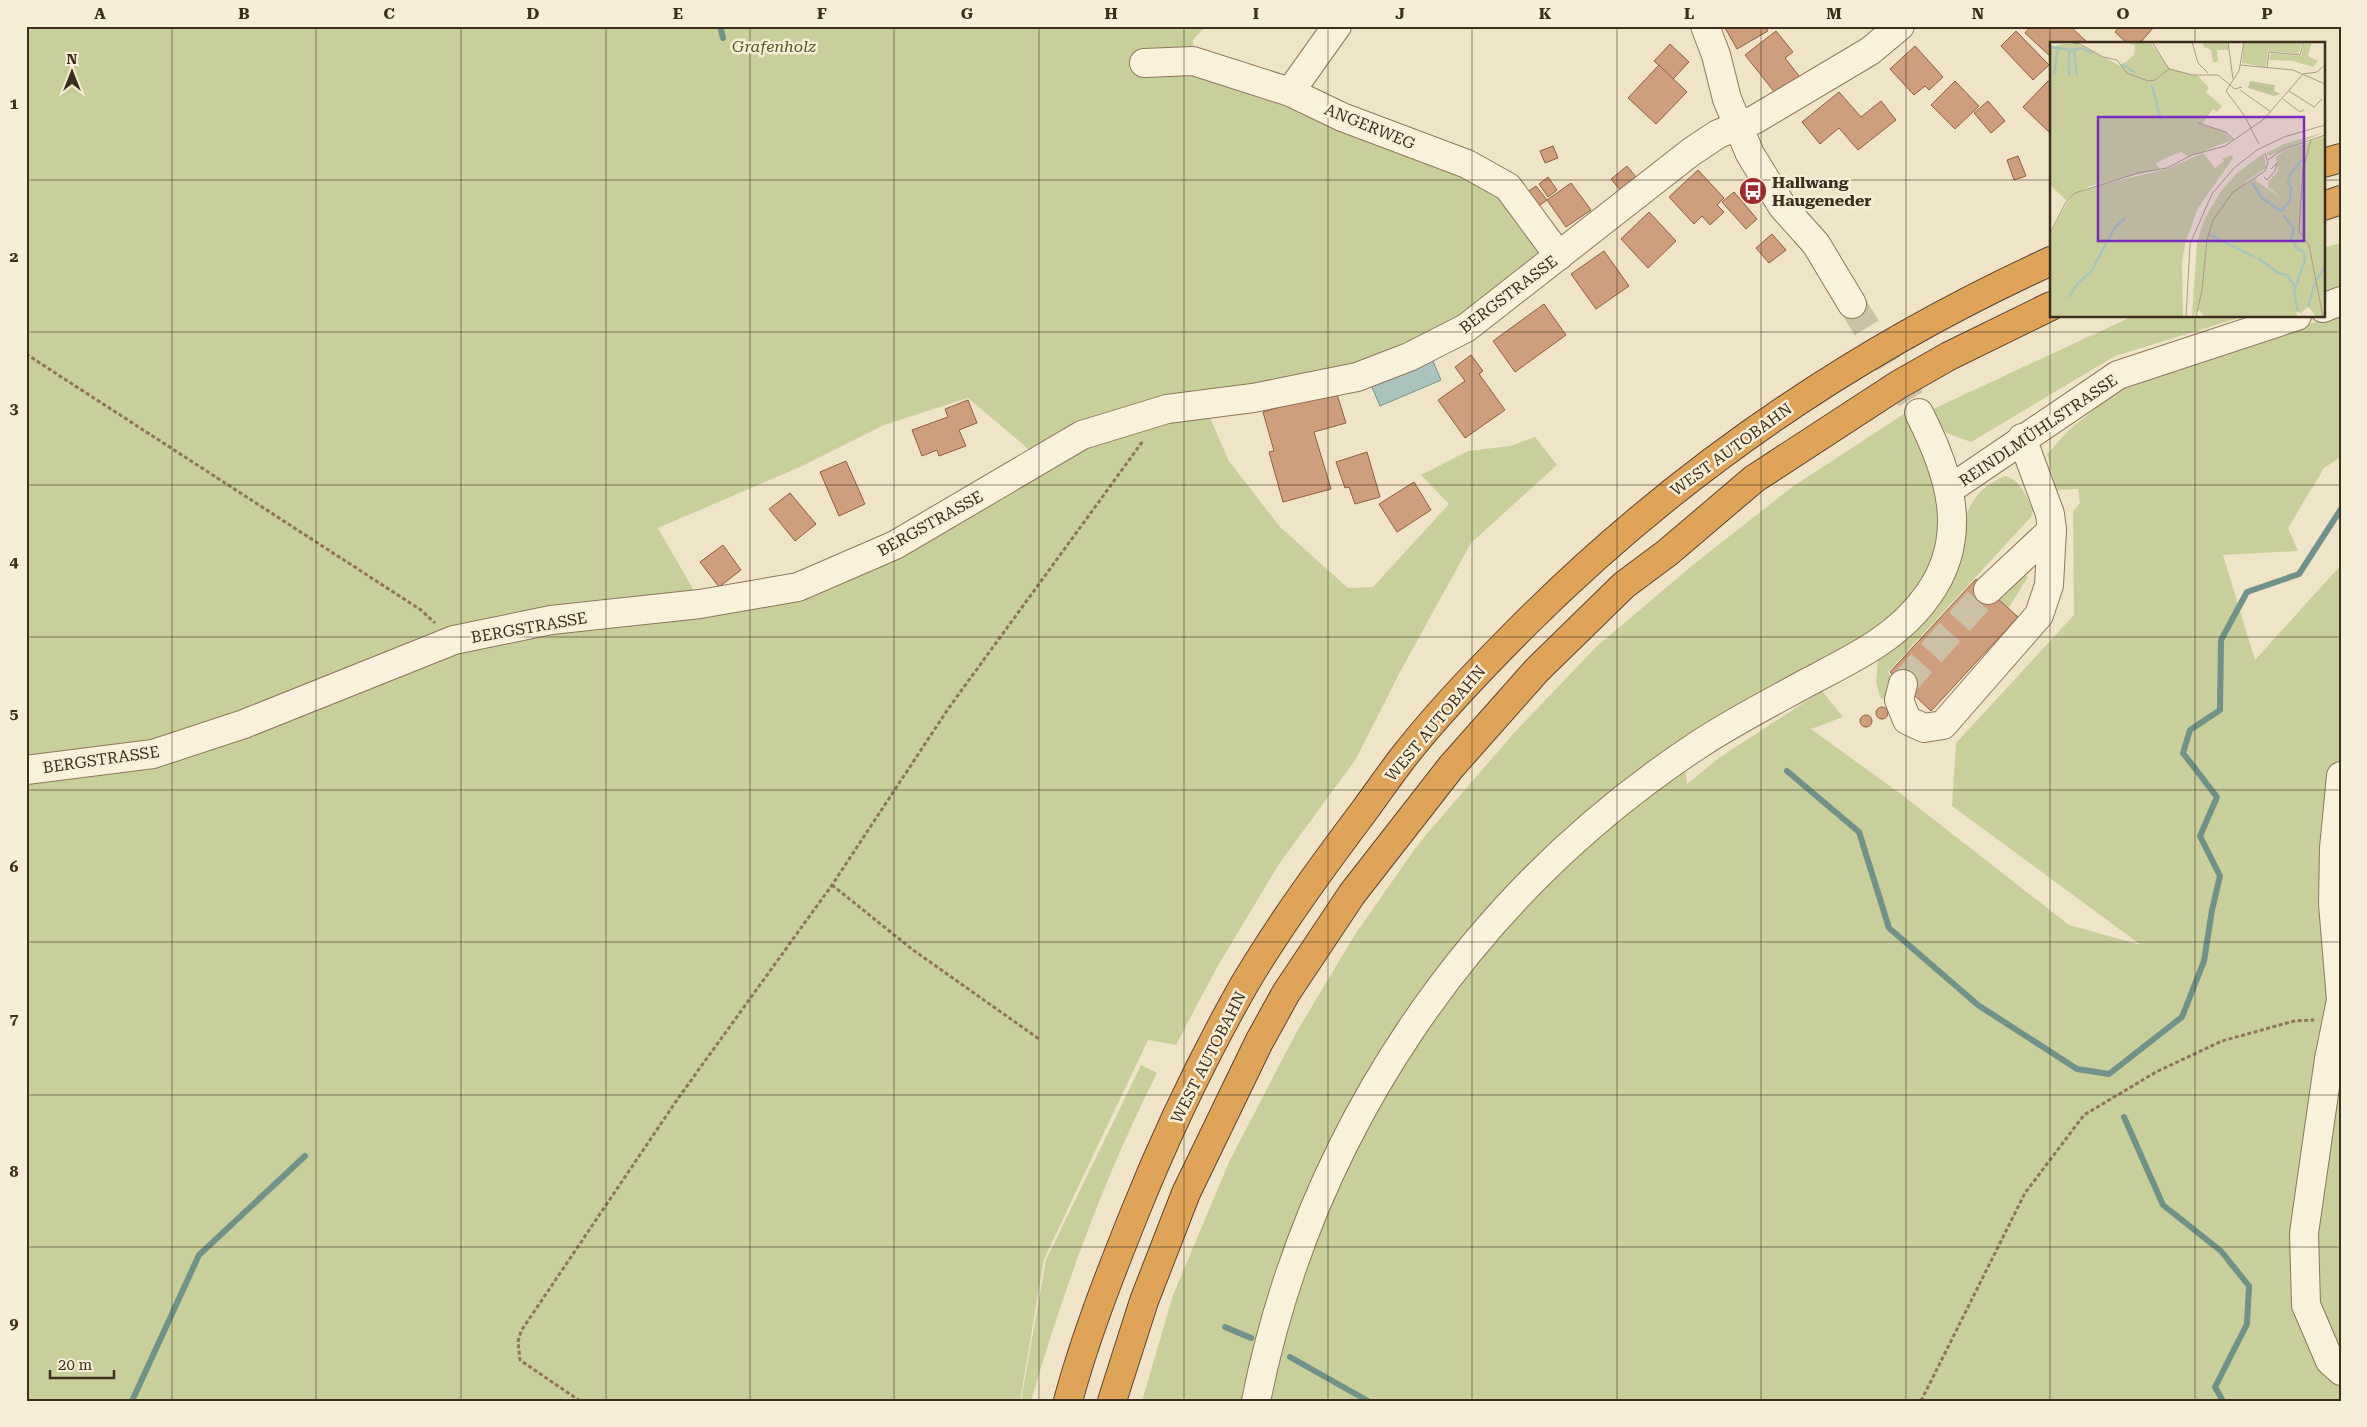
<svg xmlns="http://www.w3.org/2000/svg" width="2367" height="1427" font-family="'Roboto Serif',serif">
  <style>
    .green { fill: #c9cf9b }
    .water { fill: #a9c4bc; stroke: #6f938a }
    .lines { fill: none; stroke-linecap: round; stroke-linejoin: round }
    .stream { stroke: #6f938a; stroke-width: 6 }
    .building { fill: #cf9f7d; stroke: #8d5f41 }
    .minor-tunnel { stroke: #ccc0a6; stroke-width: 28; stroke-dasharray: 28 14; stroke-linecap: butt }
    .minor-casing { stroke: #8d765c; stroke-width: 30 }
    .highway-casing { stroke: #5b4430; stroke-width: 30 }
    .path { stroke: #8d765c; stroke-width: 3; stroke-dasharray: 4 2.5; stroke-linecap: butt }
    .minor { stroke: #faf1dc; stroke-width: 28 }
    .highway { stroke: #e0a458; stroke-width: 28 }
    .grid { fill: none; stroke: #3d2e20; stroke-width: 1; stroke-opacity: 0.55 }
    .labels { text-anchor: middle; stroke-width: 5; stroke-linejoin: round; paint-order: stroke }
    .park-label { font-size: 16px; font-style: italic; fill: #4d5a26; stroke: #f7eed8 }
    .street-label { font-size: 16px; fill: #3d2e20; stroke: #f7eed8 }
    .poi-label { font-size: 16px; font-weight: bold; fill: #3d2e20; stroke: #f7eed8; text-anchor: start }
    .inset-river { fill: none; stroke: #a9c4bc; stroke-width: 2.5 }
    .inset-road { fill: none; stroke: #a89b85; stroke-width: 1 }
    .view { fill: #7b2cbf; fill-opacity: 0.15; stroke: #7b2cbf; stroke-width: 2.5 }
    .inset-edge { fill: none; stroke: #3d2e20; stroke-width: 2.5 }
    .neatline { fill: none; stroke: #3d2e20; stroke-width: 2 }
    .grid-label { font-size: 16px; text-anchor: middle; font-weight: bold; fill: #3d2e20 }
  </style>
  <rect width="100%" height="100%" fill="#f0e4c8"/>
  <g class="green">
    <path d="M 26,26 L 1206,26 L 1193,40 L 1196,71 L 1462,169 L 1530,222 L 1542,258 L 1453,323 L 1372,359 L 1253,387 L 1030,454 L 1026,447 L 968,398 L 884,425 L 800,467 L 658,528 L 697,596 L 539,613 L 174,739 L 26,764 Z"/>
    <path d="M 2341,243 L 2341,286 L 2323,292 L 2323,248 Z"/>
    <path d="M 2341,314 L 2341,457 L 2324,468 L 2288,528 L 2298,551 L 2223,555 L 2255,660 L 2341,565 L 2341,1401 L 1142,1401 L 1173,1295 L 1230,1160 L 1296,1033 L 1354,936 L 1419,843 L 1513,734 L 1597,646 L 1694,564 L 1792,487 L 1907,412 L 1939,487 L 1938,546 L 1927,578 L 1906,606 L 1685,768 L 1687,784 L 1720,757 L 1822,691 L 1843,717 L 1811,729 L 1905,797 L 2069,925 L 2141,945 L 1952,806 L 1956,743 L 2074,615 L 2073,511 L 2080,503 L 2078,489 L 2056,490 L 2047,454 L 2069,430 L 2122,387 L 2188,363 Z"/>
    <path d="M 2133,316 L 2245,316 L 2115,356 L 1971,442 L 1946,433 L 1929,411 Z"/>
    <path d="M 1206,409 L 1229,461 L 1280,527 L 1348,588 L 1373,587 L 1449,504 L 1421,475 L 1468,451 L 1510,446 L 1535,437 L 1557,465 L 1471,543 L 1401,670 L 1356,759 L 1279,864 L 1216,969 L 1176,1045 L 1148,1040 L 1044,1259 L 1020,1401 L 26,1401 L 26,782 L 490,639 L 736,611 L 1076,448 Z"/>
    <path d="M 2005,476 C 2021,480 2026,496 2033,510 L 2031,517 L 1888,672 L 1895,682 L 1887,702 L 1880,697 L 1876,682 L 1878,659 L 1965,517 C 1976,494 1981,487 2005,476 Z"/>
    <path d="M 2025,575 L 2028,577 L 2008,609 L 1999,600 Z"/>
    <path d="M 1141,1065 L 1157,1073 C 1104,1178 1064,1288 1031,1401 L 1021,1401 L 1046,1260 Z"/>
  </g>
  <path class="water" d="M 1432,359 L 1441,380 L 1380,406 L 1371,385 Z"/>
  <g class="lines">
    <g class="stream">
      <path d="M 720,26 L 723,38"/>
      <path d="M 1787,771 L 1859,832 L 1889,928 L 1978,1005 L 2077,1069 L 2109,1074 L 2182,1017 L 2204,961 L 2212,910 L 2220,876 L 2200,836 L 2217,797 L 2183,753 L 2190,730 L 2220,710 L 2221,640 L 2247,592 L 2299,574 L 2341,509"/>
      <path d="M 2124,1117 L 2163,1205 L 2221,1251 L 2249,1286 L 2247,1324 L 2215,1387 L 2223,1401"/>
      <path d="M 1225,1327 L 1251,1338"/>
      <path d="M 1290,1357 L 1368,1401"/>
      <path d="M 132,1401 L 199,1255 L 305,1156"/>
    </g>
  </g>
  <g class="building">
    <path d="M 1724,26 L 1765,26 L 1768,31 L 1737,49 Z"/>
    <path d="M 2031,26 L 2070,26 L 2088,43 L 2051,44 L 2051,57 L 2025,33 Z"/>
    <path d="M 2120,26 L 2153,26 L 2154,27 L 2139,44 L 2128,44 L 2115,32 Z"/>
    <path d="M 1776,31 L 1793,52 L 1785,58 L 1799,76 L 1776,94 L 1745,55 Z"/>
    <path d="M 2016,31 L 2049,65 L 2033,80 L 2001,46 Z"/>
    <path d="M 1670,44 L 1689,62 L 1673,79 L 1654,61 Z"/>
    <path d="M 1915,46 L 1943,77 L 1929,90 L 1925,86 L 1914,95 L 1890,69 Z"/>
    <path d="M 1659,65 L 1687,92 L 1656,124 L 1628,98 Z"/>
    <path d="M 1955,81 L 1979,106 L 1955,129 L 1931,105 Z"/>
    <path d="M 2048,81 L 2051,83 L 2051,134 L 2023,107 Z"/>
    <path d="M 1839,92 L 1861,117 L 1881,101 L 1896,120 L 1858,150 L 1839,128 L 1820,144 L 1802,122 Z"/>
    <path d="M 1988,101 L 2005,121 L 1991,133 L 1974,113 Z"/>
    <path d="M 1553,146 L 1558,158 L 1545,163 L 1540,151 Z"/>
    <path d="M 2018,156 L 2026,176 L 2014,180 L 2007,160 Z"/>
    <path d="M 1627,166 L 1636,177 L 1620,190 L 1611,179 Z"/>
    <path d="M 1698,170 L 1724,198 L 1717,205 L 1724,212 L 1710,225 L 1702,216 L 1694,224 L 1669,197 Z"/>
    <path d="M 1548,177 L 1557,190 L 1548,197 L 1539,184 Z"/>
    <path d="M 1571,183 L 1591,210 L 1566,227 L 1547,200 Z"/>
    <path d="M 1536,186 L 1547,200 L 1536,208 L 1526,193 Z"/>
    <path d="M 1734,192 L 1757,219 L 1746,229 L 1722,202 Z"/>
    <path d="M 1649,212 L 1676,241 L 1648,268 L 1621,239 Z"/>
    <path d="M 1772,234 L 1786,250 L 1769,263 L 1756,248 Z"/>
    <path d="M 1604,251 L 1629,286 L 1596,309 L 1571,274 Z"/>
    <path d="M 1544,304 L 1566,335 L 1515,372 L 1493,341 Z"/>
    <path d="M 1471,355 L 1483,371 L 1479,374 L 1505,410 L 1465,438 L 1438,400 L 1465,381 L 1455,367 Z"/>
    <path d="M 1336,391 L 1346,423 L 1314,432 L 1331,489 L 1283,502 L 1269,452 L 1274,451 L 1263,412 Z"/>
    <path d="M 968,400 L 977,423 L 959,430 L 966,446 L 939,456 L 937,450 L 922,456 L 912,430 L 948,417 L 945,409 Z"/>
    <path d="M 1367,452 L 1380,497 L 1355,504 L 1349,487 L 1345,488 L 1336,462 Z"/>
    <path d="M 846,461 L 865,504 L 839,516 L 820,472 Z"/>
    <path d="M 1414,482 L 1431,510 L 1397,532 L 1379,504 Z"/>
    <path d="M 790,493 L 816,524 L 795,541 L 769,509 Z"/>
    <path d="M 723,545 L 741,570 L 719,587 L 700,562 Z"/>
    <path d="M 1976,579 L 2018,617 L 1931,711 L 1890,672 Z"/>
    <circle cx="1882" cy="713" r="6"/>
    <circle cx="1866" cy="721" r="6"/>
  </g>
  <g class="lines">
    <g class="minor-tunnel">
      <path d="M 1852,304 L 1919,413"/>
      <path d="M 1903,684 L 1988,590"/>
    </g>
    <defs>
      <g id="minor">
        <path d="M 1705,26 L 1716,55 L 1727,99 L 1750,154 L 1782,206 L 1816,244 L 1852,304"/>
        <path d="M 1144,63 L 1193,61 L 1290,92 L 1342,117 L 1467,164 L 1508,187 L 1559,256"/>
        <path d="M 1290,92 L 1337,26"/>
        <path d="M 2323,308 L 2341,301"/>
        <path d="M 2022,438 L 2050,514 L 2052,530"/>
        <path d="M 1950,489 L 2118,375 L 2297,316"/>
        <path d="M 1903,684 L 1899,700 L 1907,720 L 1924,728 L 1943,725 L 2039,615 L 2049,585 L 2052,530 L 1988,590"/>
        <path d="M 26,770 L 153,754 L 244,724 L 454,640 L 551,620 L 700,604 L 798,587 L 895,545 L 1082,435 L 1167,409 L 1253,398 L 1357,377 L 1409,357 L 1466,328 L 1691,152 L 1718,134 L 1754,120 L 1870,51 L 1900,26"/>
        <path d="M 2341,776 L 2334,848 L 2333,904 L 2341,1000 L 2329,1059 L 2304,1233 L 2306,1305 L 2330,1361 L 2341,1371"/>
        <path d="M 1256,1401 C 1310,1132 1469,896 1698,745 C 1734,721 1772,702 1810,681 C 1854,658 1899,637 1928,595 C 1971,535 1949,472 1919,413"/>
      </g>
      <g id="highway">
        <path d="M 2323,163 L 2341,158"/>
        <path d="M 2323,206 L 2341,200"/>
        <path d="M 1068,1401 C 1085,1338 1109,1277 1133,1217 C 1165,1137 1202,1059 1244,985 C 1280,924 1322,867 1364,811 C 1378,792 1391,773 1405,755 C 1442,708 1485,664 1527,622 C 1680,470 1854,351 2051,261"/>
        <path d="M 1112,1401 L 1144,1301 L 1186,1193 L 1259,1042 L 1286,993 L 1352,894 L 1451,767 L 1537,670 L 1624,585 L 1667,553 L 1754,479 L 1898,385 L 1949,356 L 2051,306"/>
      </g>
    </defs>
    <use href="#minor" class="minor-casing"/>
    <use href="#highway" class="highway-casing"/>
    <g class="path">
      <path d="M 26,354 L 421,610 L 435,623"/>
      <path d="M 832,885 L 913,950 L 1039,1039"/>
      <path d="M 580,1401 L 520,1360 L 518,1342 L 521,1331 L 679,1097 L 832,885 L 948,709 L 1143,441"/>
      <path d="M 1921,1401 L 2025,1193 L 2084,1115 L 2156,1072 L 2222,1041 L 2294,1021 L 2314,1020"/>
    </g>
    <use href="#minor" class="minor"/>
    <use href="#highway" class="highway"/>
  </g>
  <path class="grid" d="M 172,26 L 172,1401M 316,26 L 316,1401M 461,26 L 461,1401M 606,26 L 606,1401M 750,26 L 750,1401M 894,26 L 894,1401M 1039,26 L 1039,1401M 1184,26 L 1184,1401M 1328,26 L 1328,1401M 1472,26 L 1472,1401M 1617,26 L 1617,1401M 1761,26 L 1761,1401M 1906,26 L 1906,1401M 2050,26 L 2050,1401M 2195,26 L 2195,44M 26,180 L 2051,180M 2323,180 L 2341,180M 2195,316 L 2195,1401M 26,332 L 2341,332M 26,485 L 2341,485M 26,637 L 2341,637M 26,790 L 2341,790M 26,942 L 2341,942M 26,1095 L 2341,1095M 26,1247 L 2341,1247"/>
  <defs>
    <symbol id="bus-disc" viewBox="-11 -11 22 22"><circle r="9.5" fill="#9e2a2b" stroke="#f7eed8"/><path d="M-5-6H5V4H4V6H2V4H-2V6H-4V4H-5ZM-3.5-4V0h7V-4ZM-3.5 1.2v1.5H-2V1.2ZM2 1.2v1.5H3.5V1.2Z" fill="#fff"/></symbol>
  </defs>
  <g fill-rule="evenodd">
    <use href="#bus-disc" x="1737" y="175" width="32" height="32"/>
  </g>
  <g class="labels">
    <g class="park-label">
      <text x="774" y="52">Grafenholz</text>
    </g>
    <g class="street-label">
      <text transform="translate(1370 126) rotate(22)" y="6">ANGERWEG</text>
      <text transform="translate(1508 294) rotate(-37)" y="6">BERGSTRASSE</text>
      <text transform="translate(2038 430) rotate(-34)" y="6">REINDLMÜHLSTRASSE</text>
      <text transform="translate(1731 449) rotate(-36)" y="6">WEST AUTOBAHN</text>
      <text transform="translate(930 523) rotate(-29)" y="6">BERGSTRASSE</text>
      <text transform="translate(529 627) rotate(-10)" y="6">BERGSTRASSE</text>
      <text transform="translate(1435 723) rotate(-50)" y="6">WEST AUTOBAHN</text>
      <text transform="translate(101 759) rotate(-8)" y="6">BERGSTRASSE</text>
      <text transform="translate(1208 1057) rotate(-63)" y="6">WEST AUTOBAHN</text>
    </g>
    <g class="poi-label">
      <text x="1772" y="188">Hallwang<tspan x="1772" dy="18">Haugeneder</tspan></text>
    </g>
  </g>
  <g transform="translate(2050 42)">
    <rect width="275" height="275" fill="#f0e4c8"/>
    <path d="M 78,0 L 100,0 L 119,26 L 148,34 L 159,46 L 156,50 L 172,64 L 167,70 L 163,67 L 152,82 L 175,90 L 182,98 L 138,115 L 132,110 L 125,112 L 106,121 L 109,127 L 40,144 L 16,158 L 0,143 L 0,6 L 12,2 L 28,2 L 71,24 L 84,13 L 85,4 ZM 152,0 L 178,0 L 179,8 L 167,8 L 168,20 L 163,20 L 161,8 L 154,5 ZM 194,0 L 253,0 L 248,12 L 218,9 L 216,25 L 192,21 ZM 255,0 L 262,0 L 258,14 L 268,19 L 263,25 L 243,19 L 219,18 L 221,11 L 251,14 ZM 275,90 L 219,114 L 216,111 L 237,101 ZM 275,94 L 275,275 L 267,275 L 258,265 L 251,271 L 246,269 L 247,275 L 155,275 L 149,268 L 142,275 L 147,200 L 155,176 L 171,149 L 187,131 L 214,111 L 216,126 L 195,140 L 195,143 L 207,135 L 206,139 L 233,157 L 218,145 L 218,140 L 228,129 L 226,115 L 233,109 ZM 153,111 L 165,126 L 174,119 L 172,117 L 182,113 L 183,116 L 148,166 L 136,199 L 132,219 L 133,275 L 0,275 L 0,192 L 18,159 L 25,152 L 45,144 L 117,127 Z" fill="#c9cf9b"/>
    <path d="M 200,39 L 225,43 L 224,49 L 231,52 L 224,54 L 198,46 Z" fill="#bfc49a"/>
    <path class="inset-river" d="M 1,5 L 21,8 L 31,6 L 42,11M 19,8 L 19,34M 24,9 L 27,33M 72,22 L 86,31M 4,32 L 8,7M 102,43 L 111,79M 203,142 L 212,156 L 231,169 L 240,159 L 241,145 L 238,141 L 241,131 L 253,117M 233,173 L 244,187 L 241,196 L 247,207 L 254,210 L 255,218 L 244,250 L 248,270M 160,193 L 205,215M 208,216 L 228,231 L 237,233 L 246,246M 267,238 L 275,224M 19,255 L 27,242 L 41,230 L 65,185 L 75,176M 258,265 L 265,241"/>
    <path class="inset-road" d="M 17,0 L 30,2 L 53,15 L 67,18 L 77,31 L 98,39 L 105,38 L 119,27 L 142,33 L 168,33 L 185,47 L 192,45M 102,0 L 119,27M 142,0 L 148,21 L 158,31M 178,0 L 183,37M 194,0 L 189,29 L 176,49 L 194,73 L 209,102M 190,23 L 243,28 L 275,42M 217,26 L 219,10 L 250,13 L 254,0M 253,32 L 267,30 L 275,23M 190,48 L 221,70M 239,49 L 264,65 L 272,57M 233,57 L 250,70 L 254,68M 148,81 L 176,90 L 184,98M 261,98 L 253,127 L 249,189 L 259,203 L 273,275M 218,118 L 232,108 L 275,93M 214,135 L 217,138 L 225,129 L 227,121 L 221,127M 0,191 L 16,160 L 25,151 L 88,131 L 117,126 L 142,113 L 175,104 L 214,77 L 253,32M 136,275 L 140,202 L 162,152 L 184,126 L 207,108 L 234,95 L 275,83M 146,275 L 152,248 L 157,198 L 163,178 L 183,150 L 215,129 L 218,121 L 215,111"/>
    <path class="view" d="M 48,75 L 254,75 L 254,199 L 48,199 Z"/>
    <rect width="275" height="275" class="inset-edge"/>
  </g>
  <rect width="2367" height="1427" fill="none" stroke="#f7eed8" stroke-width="55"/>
  <g transform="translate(72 72)" stroke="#f7eed8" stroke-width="4" paint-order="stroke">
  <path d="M0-4L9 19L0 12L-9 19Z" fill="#3d2e20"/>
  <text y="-8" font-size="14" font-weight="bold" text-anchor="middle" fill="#3d2e20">N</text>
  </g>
  <path d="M50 1370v8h64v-8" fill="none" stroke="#3d2e20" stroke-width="2.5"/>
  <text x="58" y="1370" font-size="15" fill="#3d2e20" stroke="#f7eed8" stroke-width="4" paint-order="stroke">20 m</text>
  <rect x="28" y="28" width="2312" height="1372" class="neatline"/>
  <g class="grid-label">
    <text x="100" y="19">A</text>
    <text x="244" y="19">B</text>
    <text x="389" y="19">C</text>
    <text x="533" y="19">D</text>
    <text x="678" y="19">E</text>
    <text x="822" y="19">F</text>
    <text x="967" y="19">G</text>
    <text x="1111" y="19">H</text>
    <text x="1256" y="19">I</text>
    <text x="1400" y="19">J</text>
    <text x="1545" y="19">K</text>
    <text x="1689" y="19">L</text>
    <text x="1834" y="19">M</text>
    <text x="1978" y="19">N</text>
    <text x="2123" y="19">O</text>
    <text x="2267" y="19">P</text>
    <text x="14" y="109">1</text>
    <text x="14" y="262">2</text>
    <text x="14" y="414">3</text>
    <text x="14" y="567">4</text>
    <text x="14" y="719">5</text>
    <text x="14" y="872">6</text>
    <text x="14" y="1024">7</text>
    <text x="14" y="1177">8</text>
    <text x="14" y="1329">9</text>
  </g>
</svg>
